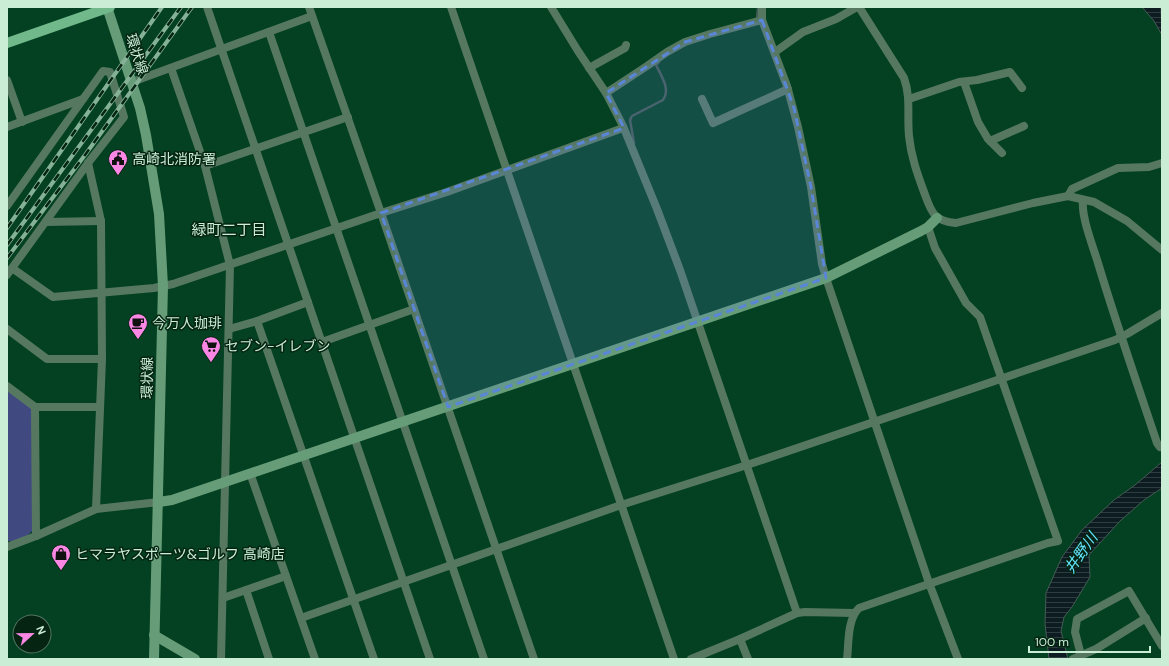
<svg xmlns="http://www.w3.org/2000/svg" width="1169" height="666" font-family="'DM Sans','Noto Sans JP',sans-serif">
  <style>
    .green { fill: #404a81 }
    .water { fill: url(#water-rules); stroke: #455b56 }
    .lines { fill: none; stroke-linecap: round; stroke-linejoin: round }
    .stream { stroke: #455b56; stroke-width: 2.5 }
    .street { stroke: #567861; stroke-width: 8 }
    .secondary { stroke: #669d78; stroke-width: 10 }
    .primary { stroke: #71b98a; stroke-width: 10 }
    .rail-casing { stroke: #85b297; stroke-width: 4 }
    .rail { stroke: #052412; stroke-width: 2.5; stroke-dasharray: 8; stroke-linecap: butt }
    .marked { fill: #5a86d7; fill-opacity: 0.2; stroke: #5a86d7; stroke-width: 3; stroke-dasharray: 8 5; stroke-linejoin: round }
    .labels { text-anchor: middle; stroke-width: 3; stroke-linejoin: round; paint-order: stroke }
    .street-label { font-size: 14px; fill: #caeed5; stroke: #052412 }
    .poi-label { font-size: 14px; fill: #caeed5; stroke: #052412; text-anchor: start }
    .neighbourhood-label { font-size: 15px; fill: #caeed5; stroke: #052412 }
    .water-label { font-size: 15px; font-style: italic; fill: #63e3fe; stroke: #052412 }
  </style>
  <defs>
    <pattern id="water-rules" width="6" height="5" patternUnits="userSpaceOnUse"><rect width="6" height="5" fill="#0c1c20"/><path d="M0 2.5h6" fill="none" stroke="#2e3d40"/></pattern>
  </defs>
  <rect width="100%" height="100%" fill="#034122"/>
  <path class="green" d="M 7,390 L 30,406 L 32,411 L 32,531 C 26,538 15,542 7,541 Z"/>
  <g class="water">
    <path d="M 1142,7 L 1161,7 L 1162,35 L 1154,21 Z"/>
    <path d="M 1162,462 L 1162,488 L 1144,500 L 1120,521 L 1089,555 L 1090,577 L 1072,607 L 1064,617 L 1061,631 L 1068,659 L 1049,659 L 1045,624 L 1046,593 L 1062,557 L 1082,530 L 1114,500 L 1135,485 Z"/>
  </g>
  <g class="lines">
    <g class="stream">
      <path d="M 757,18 L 758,7"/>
      <path d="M 634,143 L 630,120 L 632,116 L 663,100 C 671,89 661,76 656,65 L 659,62"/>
    </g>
    <g class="street">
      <path d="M 207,7 L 430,659"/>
      <path d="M 309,7 L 381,213 L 534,659"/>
      <path d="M 451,7 L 674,659"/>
      <path d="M 551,7 L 578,51 L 606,93 L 623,126 L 657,209 L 680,270 L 797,613"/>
      <path d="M 762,7 L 762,20 L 787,86 L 798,127 L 811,187 L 822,264 L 826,278 L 929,583 L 958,659"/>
      <path d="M 859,7 L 904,78 C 911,97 907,116 909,136 C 911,156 917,173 924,192 C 931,211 933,221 956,223 L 1033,203 L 1068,196 L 1094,202 L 1127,221 L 1162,250"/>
      <path d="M 269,32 L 484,659"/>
      <path d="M 775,52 L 803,32 L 836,19 L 857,7"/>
      <path d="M 171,68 L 205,166 L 230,265 L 221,659"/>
      <path d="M 589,68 L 625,48 L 626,45"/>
      <path d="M 7,80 L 22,122"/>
      <path d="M 132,82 L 312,16"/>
      <path d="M 964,82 L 978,122 L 988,139 L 1002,153"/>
      <path d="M 606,93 L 647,66 L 667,52 L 685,42 L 710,34 L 762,20"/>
      <path d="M 702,99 L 713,123 L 788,89"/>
      <path d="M 909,99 L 959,82 L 977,80 L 1010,72 L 1022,88"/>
      <path d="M 7,127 L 83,99"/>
      <path d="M 990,141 L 1024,126"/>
      <path d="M 88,163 L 101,221 L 102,359 L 96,509"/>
      <path d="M 205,166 L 348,117"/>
      <path d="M 1068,196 L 1072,189 L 1118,168 L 1149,167 L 1162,163"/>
      <path d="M 1083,200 C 1081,217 1093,246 1098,263 C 1116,323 1137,383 1157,443 L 1160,447"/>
      <path d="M 7,206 L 103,71 L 110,72 L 124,117 L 88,163 L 7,275"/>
      <path d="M 46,222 L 101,221"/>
      <path d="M 12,268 L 53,297 L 154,288 L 173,284 L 381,213 L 447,192 L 623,128"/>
      <path d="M 257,321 L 374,659"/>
      <path d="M 7,329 L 47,359 L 102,359"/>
      <path d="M 229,329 L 257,321 L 308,302"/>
      <path d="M 322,342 L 414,309"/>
      <path d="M 7,386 L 35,407 L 100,407"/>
      <path d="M 35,407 L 36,536"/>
      <path d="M 250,473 L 315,659"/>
      <path d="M 7,547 L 36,536 L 96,509 L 159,502"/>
      <path d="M 246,590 L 269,659"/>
      <path d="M 223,598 L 286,576"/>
      <path d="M 301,618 L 621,505 L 747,465 L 1115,340 L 1127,334 L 1162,313"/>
      <path d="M 740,639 L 748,659"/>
      <path d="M 1081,655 L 1075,632 L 1077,619 L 1129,591 L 1162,646"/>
      <path d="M 691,659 L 740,639 L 797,613 L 805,612 L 854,613"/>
      <path d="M 847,659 C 849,642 847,620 859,608 L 1048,543 L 1058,541 L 980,317 L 966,303 L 935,248 L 928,227"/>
      <path d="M 1073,659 L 1096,649 L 1146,618"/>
    </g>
    <g class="secondary">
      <path d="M 107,7 L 140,108 L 146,135 L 159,214 L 163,286 L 154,659"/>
      <path d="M 159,502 L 172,500 L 826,278 L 921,231 L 928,227 L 937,218"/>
      <path d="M 154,635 L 195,659"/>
    </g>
    <path class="primary" d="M 7,43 L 110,7"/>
    <defs>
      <g id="rail">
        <path d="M 7,228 L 162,7"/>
        <path d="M 7,245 L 181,7"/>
        <path d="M 7,258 L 85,155 L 192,7"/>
      </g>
    </defs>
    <use href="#rail" class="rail-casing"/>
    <use href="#rail" class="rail"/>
  </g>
  <path class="marked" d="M 762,20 L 794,108 L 811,187 L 826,278 L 448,407 L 381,213 L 624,128 L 606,93 L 685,42 Z"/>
  <defs>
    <symbol id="civic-pin" viewBox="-11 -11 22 30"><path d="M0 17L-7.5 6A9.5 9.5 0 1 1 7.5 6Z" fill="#fb87e5" stroke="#052412"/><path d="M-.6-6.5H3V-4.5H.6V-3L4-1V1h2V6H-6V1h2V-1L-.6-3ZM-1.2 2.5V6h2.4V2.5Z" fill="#111"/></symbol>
    <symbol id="cafe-pin" viewBox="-11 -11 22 30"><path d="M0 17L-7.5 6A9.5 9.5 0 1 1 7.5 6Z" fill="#fb87e5" stroke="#052412"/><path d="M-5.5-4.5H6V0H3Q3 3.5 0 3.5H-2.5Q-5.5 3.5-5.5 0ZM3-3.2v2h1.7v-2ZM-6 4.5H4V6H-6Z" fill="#111"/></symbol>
    <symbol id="supermarket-pin" viewBox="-11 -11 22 30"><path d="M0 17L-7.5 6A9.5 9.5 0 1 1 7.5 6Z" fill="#fb87e5" stroke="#052412"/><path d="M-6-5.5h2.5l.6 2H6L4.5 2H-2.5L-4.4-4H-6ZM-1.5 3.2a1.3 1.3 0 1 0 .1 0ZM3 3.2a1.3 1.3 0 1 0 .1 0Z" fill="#111"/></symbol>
    <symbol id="shop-pin" viewBox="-11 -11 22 30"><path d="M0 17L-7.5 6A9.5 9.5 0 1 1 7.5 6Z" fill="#fb87e5" stroke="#052412"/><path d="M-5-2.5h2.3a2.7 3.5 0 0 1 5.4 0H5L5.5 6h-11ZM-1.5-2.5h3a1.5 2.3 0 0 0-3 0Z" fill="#111"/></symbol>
  </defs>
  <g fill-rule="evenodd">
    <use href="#civic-pin" x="107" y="148" width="22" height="30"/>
    <use href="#cafe-pin" x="127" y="312" width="22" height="30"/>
    <use href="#supermarket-pin" x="200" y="335" width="22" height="30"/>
    <use href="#shop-pin" x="50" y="543" width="22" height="30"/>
  </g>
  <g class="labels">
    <g class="street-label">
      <text transform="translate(137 54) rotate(72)" y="5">環状線</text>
      <text transform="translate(147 378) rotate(-89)" y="5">環状線</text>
    </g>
    <g class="poi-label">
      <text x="132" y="164">高崎北消防署</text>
      <text x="152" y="328">今万人珈琲</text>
      <text x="225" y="351">セブン-イレブン</text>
      <text x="75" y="559">ヒマラヤスポーツ&amp;ゴルフ 高崎店</text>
    </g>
    <g class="neighbourhood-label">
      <text x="229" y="235">緑町二丁目</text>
    </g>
    <g class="water-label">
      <text transform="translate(1081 553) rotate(-55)" y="5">井野川</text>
    </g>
  </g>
  <rect width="1169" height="666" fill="none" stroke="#caeed5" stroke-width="16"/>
  <g transform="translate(32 634) rotate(68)"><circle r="19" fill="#052412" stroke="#547560"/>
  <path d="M0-3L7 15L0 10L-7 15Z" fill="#fb87e5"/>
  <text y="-6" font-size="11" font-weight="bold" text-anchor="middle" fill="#caeed5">N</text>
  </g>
  <path d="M1029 646v6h121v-6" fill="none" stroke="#caeed5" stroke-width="2"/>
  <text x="1035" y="646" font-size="12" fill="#caeed5" stroke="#052412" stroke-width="3" paint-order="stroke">100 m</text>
</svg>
